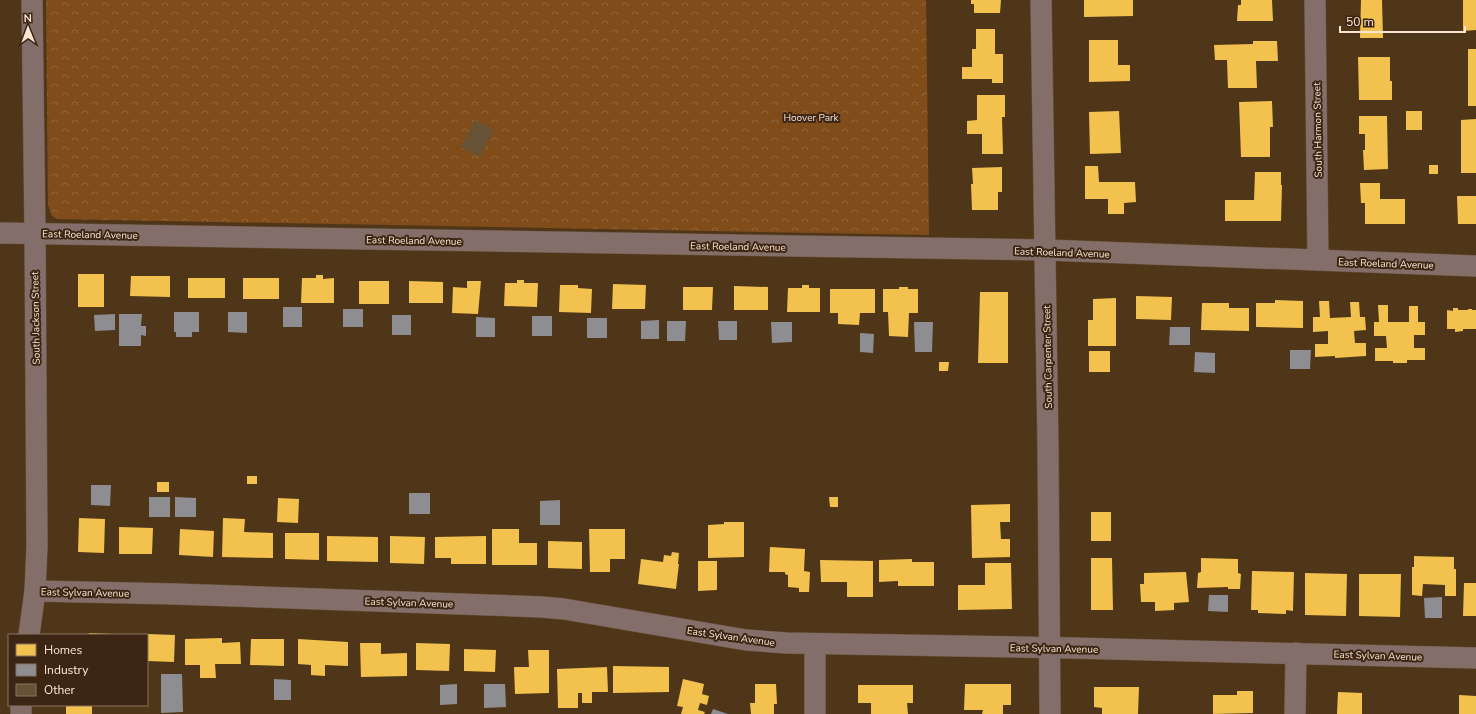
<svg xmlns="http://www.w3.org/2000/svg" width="1476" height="714" font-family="'Nunito Sans',sans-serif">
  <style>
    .park { fill: url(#park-crowns) }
    .homes { fill: #f2c14e }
    .industry { fill: #8d8d92 }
    .building { fill: #675235 }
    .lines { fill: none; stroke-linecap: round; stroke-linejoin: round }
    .minor-casing { stroke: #67513b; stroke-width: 22 }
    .minor { stroke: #836e6a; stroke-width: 21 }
    .labels { text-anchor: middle; stroke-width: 4; stroke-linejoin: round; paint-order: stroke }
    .park-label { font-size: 10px; fill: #f3e0d2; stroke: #3c2613 }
    .street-label { font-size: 10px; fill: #fde5d3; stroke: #3c2613 }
  </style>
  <defs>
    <pattern id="park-crowns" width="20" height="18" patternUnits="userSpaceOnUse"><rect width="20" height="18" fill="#804c19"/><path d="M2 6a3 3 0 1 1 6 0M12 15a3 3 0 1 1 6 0" fill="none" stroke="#93663a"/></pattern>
  </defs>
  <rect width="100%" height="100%" fill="#503619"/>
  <path class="park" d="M 46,0 L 926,0 L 929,235 L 57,219 L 52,216 L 48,205 Z"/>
  <g class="homes">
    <path d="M 971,0 L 1001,0 L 1000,13 L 974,13 L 974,4 L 971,4 Z"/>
    <path d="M 1084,0 L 1133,0 L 1133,16 L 1084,17 Z"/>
    <path d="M 1241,0 L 1272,0 L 1273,21 L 1237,21 L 1238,5 L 1241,5 Z"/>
    <path d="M 1361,0 L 1382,0 L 1383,38 L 1360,38 Z"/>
    <path d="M 1463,0 L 1476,0 L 1476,30 L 1463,31 Z"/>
    <path d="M 976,29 L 995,29 L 995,54 L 1003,54 L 1003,83 L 992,83 L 992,79 L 962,79 L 962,67 L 972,67 L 972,49 L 976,49 Z"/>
    <path d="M 1089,40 L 1118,40 L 1118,65 L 1130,65 L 1130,81 L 1089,82 Z"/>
    <path d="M 1253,41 L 1277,41 L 1278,61 L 1256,61 L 1257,88 L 1228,88 L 1227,60 L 1215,60 L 1214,45 L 1253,44 Z"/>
    <rect x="1468" y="49" width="8" height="57"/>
    <path d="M 1358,57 L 1390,57 L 1390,81 L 1392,81 L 1392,100 L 1359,100 Z"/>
    <path d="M 977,95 L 1005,95 L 1005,117 L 1002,117 L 1003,154 L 982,154 L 982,134 L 967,134 L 967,121 L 977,120 Z"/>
    <path d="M 1272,101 L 1273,127 L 1270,127 L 1270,157 L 1241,157 L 1239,102 Z"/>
    <path d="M 1119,111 L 1121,153 L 1090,154 L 1089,112 Z"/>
    <rect x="1406" y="111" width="16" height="19"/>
    <path d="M 1359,116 L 1387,116 L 1388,169 L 1364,170 L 1363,150 L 1365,150 L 1365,134 L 1359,134 Z"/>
    <path d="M 1476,119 L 1476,173 L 1461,173 L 1461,120 Z"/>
    <rect x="1429" y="165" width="9" height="9"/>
    <path d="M 1085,166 L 1098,166 L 1099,182 L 1135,182 L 1136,202 L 1124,203 L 1124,214 L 1108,214 L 1108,199 L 1085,199 Z"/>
    <path d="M 1002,167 L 1002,192 L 998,192 L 998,210 L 972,210 L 971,184 L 973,184 L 972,168 Z"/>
    <path d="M 1255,172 L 1281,172 L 1281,185 L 1282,185 L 1281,221 L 1225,221 L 1225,200 L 1254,200 Z"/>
    <path d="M 1360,183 L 1380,183 L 1380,199 L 1405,199 L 1405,224 L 1365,224 L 1365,203 L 1361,203 Z"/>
    <path d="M 1457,196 L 1476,196 L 1476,224 L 1458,224 Z"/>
    <rect x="78" y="274" width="26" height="33"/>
    <path d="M 316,275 L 323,275 L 323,279 L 334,278 L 334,303 L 301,303 L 302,278 L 316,278 Z"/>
    <path d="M 131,276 L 170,276 L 170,297 L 130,296 Z"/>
    <rect x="188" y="278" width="37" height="20"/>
    <rect x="243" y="278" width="36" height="21"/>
    <path d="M 517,280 L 524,280 L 524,283 L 538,283 L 537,307 L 504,306 L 505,283 L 517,283 Z"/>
    <rect x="359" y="281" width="30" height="23"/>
    <path d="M 409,281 L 443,282 L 443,303 L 409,303 Z"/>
    <path d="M 467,281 L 481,281 L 478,314 L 452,313 L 453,287 L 467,288 Z"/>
    <path d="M 613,284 L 646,285 L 645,309 L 612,309 Z"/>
    <path d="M 560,285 L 578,285 L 578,288 L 592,289 L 591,313 L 559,312 Z"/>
    <path d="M 802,285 L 809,285 L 809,288 L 820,288 L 820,312 L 787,312 L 788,288 L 802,288 Z"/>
    <path d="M 734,286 L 768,287 L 768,310 L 734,310 Z"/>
    <path d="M 683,287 L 713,287 L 712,310 L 683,310 Z"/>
    <path d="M 899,287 L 908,287 L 908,289 L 918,289 L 918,313 L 909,313 L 908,337 L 889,336 L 888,312 L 883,312 L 883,289 L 899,289 Z"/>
    <path d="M 830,289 L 875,289 L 875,313 L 860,313 L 859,325 L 838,324 L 838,313 L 830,313 Z"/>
    <path d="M 980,292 L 1008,292 L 1008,363 L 978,363 Z"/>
    <path d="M 1136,296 L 1172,297 L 1171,320 L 1136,319 Z"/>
    <path d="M 1116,298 L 1116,346 L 1088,346 L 1088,320 L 1093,320 L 1093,299 Z"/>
    <path d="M 1275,300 L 1303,301 L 1303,328 L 1256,327 L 1256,303 L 1275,303 Z"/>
    <path d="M 1319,301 L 1329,301 L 1330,318 L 1351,317 L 1350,302 L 1359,302 L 1360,317 L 1365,317 L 1366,330 L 1354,331 L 1355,343 L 1366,343 L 1366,356 L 1335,358 L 1335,356 L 1315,357 L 1315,344 L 1328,344 L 1328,331 L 1313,332 L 1313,317 L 1320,317 Z"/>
    <path d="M 1202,303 L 1229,303 L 1229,308 L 1249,308 L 1249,331 L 1201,330 Z"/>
    <path d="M 1378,305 L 1388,305 L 1388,322 L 1409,322 L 1409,306 L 1418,306 L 1418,322 L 1425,322 L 1425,335 L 1414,335 L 1414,348 L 1425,348 L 1425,360 L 1407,360 L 1407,363 L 1393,363 L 1393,361 L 1375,361 L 1375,348 L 1387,348 L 1386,336 L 1374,336 L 1374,322 L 1379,322 Z"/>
    <path d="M 1453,308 L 1458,308 L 1458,310 L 1468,310 L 1468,309 L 1472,309 L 1472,310 L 1476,310 L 1476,329 L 1463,329 L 1463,331 L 1455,332 L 1455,329 L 1447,329 L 1447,310 L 1453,311 Z"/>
    <rect x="1089" y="351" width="21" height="21"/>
    <path d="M 939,362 L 949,362 L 948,371 L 939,371 Z"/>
    <rect x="247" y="476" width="10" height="8"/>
    <rect x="157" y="482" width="12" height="10"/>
    <path d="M 829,497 L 838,497 L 838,507 L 830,507 Z"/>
    <path d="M 278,498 L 299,499 L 298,523 L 277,522 Z"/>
    <path d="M 1010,504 L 1010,522 L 1000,522 L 1001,539 L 1010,539 L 1010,557 L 972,558 L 971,505 Z"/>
    <rect x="1091" y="512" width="20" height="29"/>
    <path d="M 79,518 L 105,519 L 104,553 L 78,552 Z"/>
    <path d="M 223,518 L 245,519 L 244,532 L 273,533 L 273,558 L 222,557 Z"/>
    <path d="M 724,522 L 744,522 L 744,557 L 708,558 L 708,525 L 724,524 Z"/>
    <path d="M 119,527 L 153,528 L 152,554 L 119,554 Z"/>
    <path d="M 180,529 L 214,531 L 213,557 L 179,555 Z"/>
    <path d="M 492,529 L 519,529 L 519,543 L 537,543 L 537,565 L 492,565 Z"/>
    <path d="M 589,529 L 625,529 L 625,559 L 610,559 L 610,572 L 590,572 Z"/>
    <path d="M 285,533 L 319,533 L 319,560 L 285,559 Z"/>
    <path d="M 327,536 L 378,537 L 378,562 L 327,561 Z"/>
    <path d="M 390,536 L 425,537 L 424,564 L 390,563 Z"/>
    <path d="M 486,536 L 486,564 L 451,564 L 451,558 L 435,558 L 435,537 Z"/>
    <path d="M 548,541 L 582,542 L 582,569 L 548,568 Z"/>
    <path d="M 770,547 L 805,549 L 804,571 L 810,572 L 809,592 L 799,592 L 799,588 L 788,587 L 788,575 L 785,574 L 785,572 L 769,572 Z"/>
    <path d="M 672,552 L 679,553 L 678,564 L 679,564 L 676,589 L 638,584 L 641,559 L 663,562 L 664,555 L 671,556 Z"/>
    <path d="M 1414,556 L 1454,557 L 1454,569 L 1456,569 L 1456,596 L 1445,596 L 1445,585 L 1423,584 L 1422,596 L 1412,595 L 1412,567 L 1414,567 Z"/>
    <path d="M 1091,558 L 1112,558 L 1113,610 L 1091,610 Z"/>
    <path d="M 1201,558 L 1238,559 L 1238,573 L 1241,574 L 1240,589 L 1228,589 L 1228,587 L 1197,588 L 1198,573 L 1201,572 Z"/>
    <path d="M 912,559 L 912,562 L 934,562 L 934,586 L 898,586 L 898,581 L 879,582 L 879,560 Z"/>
    <path d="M 820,560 L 873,561 L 873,597 L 847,597 L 847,582 L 821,582 Z"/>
    <path d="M 698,561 L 717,561 L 717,590 L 698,591 Z"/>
    <path d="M 985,563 L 1011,563 L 1012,609 L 958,610 L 958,585 L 985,585 Z"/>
    <path d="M 1252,571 L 1294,572 L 1293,611 L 1286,610 L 1286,614 L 1258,613 L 1258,610 L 1251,610 Z"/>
    <path d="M 1186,572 L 1189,602 L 1174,603 L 1174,610 L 1155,611 L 1155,602 L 1141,602 L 1140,584 L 1144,584 L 1144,573 Z"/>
    <path d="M 1305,573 L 1347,574 L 1346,616 L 1305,615 Z"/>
    <path d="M 1359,574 L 1401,574 L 1400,617 L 1359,616 Z"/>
    <path d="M 1464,583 L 1476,583 L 1476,616 L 1463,616 Z"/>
    <path d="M 89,633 L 115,634 L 115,635 L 89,635 Z"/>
    <path d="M 147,634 L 175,635 L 174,662 L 147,661 Z"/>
    <path d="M 222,638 L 222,643 L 240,642 L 241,664 L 215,664 L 216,678 L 200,678 L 200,665 L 185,665 L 185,639 Z"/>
    <path d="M 251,639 L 284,639 L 284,666 L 250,665 Z"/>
    <path d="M 298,639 L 348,642 L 348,666 L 325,665 L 325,676 L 311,675 L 311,665 L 298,664 Z"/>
    <path d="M 360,643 L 381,643 L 381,654 L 407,653 L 407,676 L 361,677 Z"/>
    <path d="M 416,643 L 450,644 L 449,671 L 416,670 Z"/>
    <path d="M 464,649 L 496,650 L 495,672 L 464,671 Z"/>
    <path d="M 528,650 L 549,650 L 549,693 L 515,694 L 514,667 L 529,667 Z"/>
    <path d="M 613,666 L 669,667 L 669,692 L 613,693 Z"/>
    <path d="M 607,667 L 608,692 L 592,692 L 592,703 L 582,703 L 582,693 L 578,693 L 578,708 L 558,708 L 557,669 Z"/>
    <path d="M 683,679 L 704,684 L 702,694 L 709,696 L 707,705 L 700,703 L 698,710 L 705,712 L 704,714 L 681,714 L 683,707 L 677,706 Z"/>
    <path d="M 755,684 L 776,684 L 777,704 L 774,704 L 774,714 L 751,714 L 750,703 L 755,703 Z"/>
    <path d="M 965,684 L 1011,684 L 1011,705 L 1003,705 L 1003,714 L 982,714 L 983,710 L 964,710 Z"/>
    <path d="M 858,685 L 913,685 L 913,703 L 907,703 L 908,714 L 871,714 L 871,703 L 858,703 Z"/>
    <path d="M 1094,687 L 1139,687 L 1138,714 L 1102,714 L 1102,708 L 1094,707 Z"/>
    <path d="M 1237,691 L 1253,691 L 1253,713 L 1213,714 L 1213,695 L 1237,695 Z"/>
    <path d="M 1338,692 L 1362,693 L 1362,714 L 1337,714 Z"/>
    <path d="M 1459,695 L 1476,696 L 1476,714 L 1459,714 Z"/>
    <rect x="66" y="705" width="26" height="9"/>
  </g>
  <g class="industry">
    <rect x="283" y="307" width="19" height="20"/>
    <rect x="343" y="309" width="20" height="18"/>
    <path d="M 174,312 L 199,312 L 199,332 L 192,332 L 192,337 L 176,337 L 176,332 L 174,332 Z"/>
    <path d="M 228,312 L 247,312 L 247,333 L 228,332 Z"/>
    <path d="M 115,314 L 115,330 L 95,331 L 94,315 Z"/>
    <path d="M 119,314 L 142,314 L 141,326 L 146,326 L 146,336 L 141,335 L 141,346 L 119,346 Z"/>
    <rect x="392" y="315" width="19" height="20"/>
    <rect x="532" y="316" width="20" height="20"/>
    <path d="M 476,317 L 495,318 L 495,337 L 476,337 Z"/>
    <rect x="587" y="318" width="20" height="20"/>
    <path d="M 659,320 L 659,339 L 641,339 L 641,321 Z"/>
    <path d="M 667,321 L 686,321 L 685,341 L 667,341 Z"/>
    <path d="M 718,321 L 737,321 L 737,340 L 719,340 Z"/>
    <path d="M 771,322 L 792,322 L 792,342 L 772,343 Z"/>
    <path d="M 914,322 L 933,322 L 932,352 L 915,352 Z"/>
    <path d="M 1170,327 L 1190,327 L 1190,345 L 1169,345 Z"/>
    <path d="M 860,333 L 874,334 L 873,353 L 860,352 Z"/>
    <path d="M 1290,350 L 1311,350 L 1310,369 L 1290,369 Z"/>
    <path d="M 1195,352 L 1215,353 L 1215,373 L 1194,372 Z"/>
    <path d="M 91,485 L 111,485 L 110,506 L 91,505 Z"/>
    <rect x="409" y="493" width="21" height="21"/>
    <rect x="149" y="497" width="21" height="20"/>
    <path d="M 175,497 L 196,498 L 196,517 L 175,517 Z"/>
    <path d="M 560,500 L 560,525 L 540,525 L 540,501 Z"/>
    <path d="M 1209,595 L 1228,595 L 1228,612 L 1208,611 Z"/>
    <path d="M 1442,597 L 1442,618 L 1425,618 L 1424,598 Z"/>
    <path d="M 161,674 L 182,674 L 183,712 L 161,713 Z"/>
    <path d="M 274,679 L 291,680 L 291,700 L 274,700 Z"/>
    <path d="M 457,684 L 457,704 L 440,705 L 440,685 Z"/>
    <path d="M 484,684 L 505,684 L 506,707 L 484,708 Z"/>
    <path d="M 713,709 L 728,714 L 711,714 Z"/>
  </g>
  <path class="building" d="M 475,120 L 494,130 L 480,157 L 461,147 Z"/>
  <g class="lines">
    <defs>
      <g id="minor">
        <path d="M 1041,0 L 1048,447 L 1050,714"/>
        <path d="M 1315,0 L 1318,260"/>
        <path d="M 0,233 L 1046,250 L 1476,266"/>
        <path d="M 35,591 L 176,594 L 542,607 L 564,609 L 746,640 L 787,643 L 1071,648 L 1476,658"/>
        <path d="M 29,635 L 35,591 L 37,546 L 35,233 L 32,0"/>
        <path d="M 815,644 L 815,714"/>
        <path d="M 21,714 L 21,705"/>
        <path d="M 1295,714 L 1296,653"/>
      </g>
    </defs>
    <use href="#minor" class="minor-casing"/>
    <use href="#minor" class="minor"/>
  </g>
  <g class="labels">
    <g class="park-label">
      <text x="811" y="121">Hoover Park</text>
    </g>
    <g class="street-label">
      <text transform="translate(1317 130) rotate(-91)" y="4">South Harmon Street</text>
      <text transform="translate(90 234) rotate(1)" y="4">East Roeland Avenue</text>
      <text transform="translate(414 240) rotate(1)" y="4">East Roeland Avenue</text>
      <text transform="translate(738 246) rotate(1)" y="4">East Roeland Avenue</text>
      <text transform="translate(1062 252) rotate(2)" y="4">East Roeland Avenue</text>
      <text transform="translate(1386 263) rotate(2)" y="4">East Roeland Avenue</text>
      <text transform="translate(35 318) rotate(-91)" y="4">South Jackson Street</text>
      <text transform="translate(1047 357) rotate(-91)" y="4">South Carpenter Street</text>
      <text transform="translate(85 592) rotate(1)" y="4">East Sylvan Avenue</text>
      <text transform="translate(409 602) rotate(2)" y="4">East Sylvan Avenue</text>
      <text transform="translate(731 636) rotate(8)" y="4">East Sylvan Avenue</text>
      <text transform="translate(1054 648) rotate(1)" y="4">East Sylvan Avenue</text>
      <text transform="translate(1378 655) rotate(2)" y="4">East Sylvan Avenue</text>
    </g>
  </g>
  <rect x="8" y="634" width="140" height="72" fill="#3c2613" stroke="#897260"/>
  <rect x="16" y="644" width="20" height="12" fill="#f2c14e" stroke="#897260"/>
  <text x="44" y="654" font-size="12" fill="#fde5d3">Homes</text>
  <rect x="16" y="664" width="20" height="12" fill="#8d8d92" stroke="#897260"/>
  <text x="44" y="674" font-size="12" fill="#fde5d3">Industry</text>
  <rect x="16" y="684" width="20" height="12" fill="#675235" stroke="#897260"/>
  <text x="44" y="694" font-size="12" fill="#fde5d3">Other</text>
  <g transform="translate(28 28) rotate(359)" stroke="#3c2613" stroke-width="3" paint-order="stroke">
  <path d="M0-3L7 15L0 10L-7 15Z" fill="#fde5d3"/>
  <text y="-6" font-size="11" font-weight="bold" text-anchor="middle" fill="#fde5d3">N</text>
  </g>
  <path d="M1340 26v6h125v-6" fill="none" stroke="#fde5d3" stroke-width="2"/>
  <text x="1346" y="26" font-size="12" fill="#fde5d3" stroke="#3c2613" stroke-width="3" paint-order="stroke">50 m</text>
</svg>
